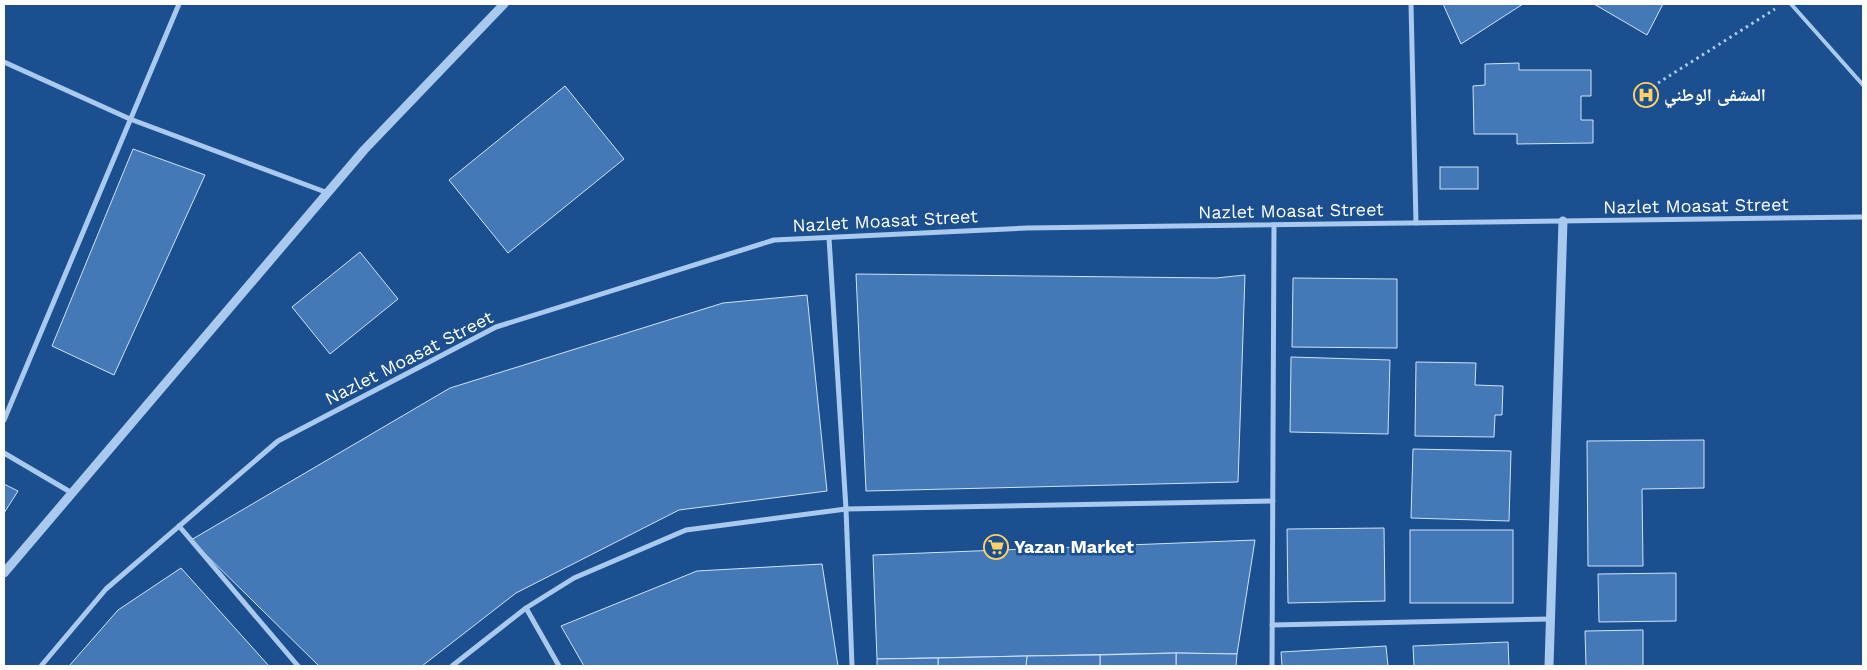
<svg xmlns="http://www.w3.org/2000/svg" width="1867" height="670" font-family="'Work Sans','Noto Naskh Arabic',sans-serif">
  <style>
    .building { fill: #4478b7; stroke: #cfe3fa }
    .lines { fill: none; stroke-linecap: round; stroke-linejoin: round }
    .path { stroke: #a9c9ee; stroke-width: 3; stroke-dasharray: 2.5 4; stroke-linecap: butt }
    .service { stroke: #a9c9ee; stroke-width: 4 }
    .minor { stroke: #a9c9ee; stroke-width: 5 }
    .tertiary { stroke: #a9c9ee; stroke-width: 9 }
    .labels { text-anchor: middle; stroke-width: 5; stroke-linejoin: round; paint-order: stroke }
    .poi-label { font-size: 18px; font-weight: bold; fill: #fff; stroke: #1b4f8f; text-anchor: start }
    .street-label { font-size: 18px; fill: #fff; stroke: #1b4f8f }
  </style>
  <rect width="100%" height="100%" fill="#1b4f8f"/>
  <g class="building">
    <path d="M 1443,4 L 1523,4 L 1461,44 Z"/>
    <path d="M 1594,4 L 1663,4 L 1647,35 Z"/>
    <path d="M 1519,63 L 1519,70 L 1591,70 L 1591,96 L 1581,96 L 1581,120 L 1593,120 L 1593,143 L 1517,144 L 1517,134 L 1474,134 L 1473,86 L 1485,85 L 1485,64 Z"/>
    <path d="M 565,86 L 624,159 L 508,253 L 449,180 Z"/>
    <path d="M 133,149 L 205,175 L 114,375 L 52,346 Z"/>
    <rect x="1440" y="167" width="38" height="22"/>
    <path d="M 360,252 L 398,299 L 330,354 L 292,307 Z"/>
    <path d="M 856,274 L 1216,278 L 1245,275 L 1238,482 L 866,491 Z"/>
    <path d="M 1293,278 L 1397,279 L 1397,348 L 1292,347 Z"/>
    <path d="M 807,295 L 827,491 L 679,510 L 516,593 L 422,666 L 319,666 L 191,540 L 450,388 L 723,303 Z"/>
    <path d="M 1291,357 L 1390,360 L 1388,434 L 1290,432 Z"/>
    <path d="M 1416,362 L 1476,363 L 1475,385 L 1503,386 L 1502,415 L 1495,415 L 1494,437 L 1415,436 Z"/>
    <path d="M 1704,440 L 1704,488 L 1642,489 L 1643,566 L 1588,566 L 1587,441 Z"/>
    <path d="M 1413,449 L 1511,451 L 1509,521 L 1411,518 Z"/>
    <path d="M 4,484 L 18,491 L 4,513 Z"/>
    <path d="M 1384,528 L 1385,601 L 1288,603 L 1287,529 Z"/>
    <rect x="1410" y="530" width="103" height="73"/>
    <path d="M 1255,540 L 1237,654 L 1176,653 L 877,659 L 873,555 Z"/>
    <path d="M 822,564 L 838,666 L 584,666 L 561,626 L 697,571 Z"/>
    <path d="M 181,568 L 269,666 L 69,666 L 118,610 Z"/>
    <path d="M 1676,573 L 1676,621 L 1599,622 L 1598,574 Z"/>
    <path d="M 1643,630 L 1643,666 L 1586,666 L 1585,631 Z"/>
    <path d="M 1508,642 L 1509,666 L 1414,666 L 1413,646 Z"/>
    <path d="M 1386,646 L 1388,666 L 1282,666 L 1281,652 Z"/>
    <path d="M 1176,653 L 1237,654 L 1236,666 L 1176,666 Z"/>
    <path d="M 1176,653 L 1176,666 L 1100,666 L 1100,655 Z"/>
    <path d="M 1100,655 L 1100,666 L 1026,666 L 1027,656 Z"/>
    <path d="M 1027,656 L 1026,666 L 938,666 L 938,658 Z"/>
    <path d="M 938,658 L 938,666 L 877,666 L 877,659 Z"/>
  </g>
  <g class="lines">
    <path class="path" d="M 1658,83 L 1775,9"/>
    <path class="service" d="M 1791,4 L 1863,85"/>
    <g class="minor">
      <path d="M 1411,4 L 1416,223"/>
      <path d="M 4,62 L 130,119 L 328,193"/>
      <path d="M 829,238 L 846,509 L 852,666"/>
      <path d="M 4,420 L 179,4"/>
      <path d="M 4,453 L 72,493"/>
      <path d="M 179,526 L 298,666"/>
      <path d="M 526,608 L 559,666"/>
      <path d="M 1272,625 L 1551,619"/>
      <path d="M 41,666 L 106,589 L 278,441 L 496,327 L 774,240 L 1027,228 L 1863,217"/>
      <path d="M 452,666 L 526,608 L 574,578 L 686,530 L 846,509 L 1273,501"/>
      <path d="M 1272,666 L 1274,225"/>
    </g>
    <g class="tertiary">
      <path d="M 4,573 L 364,150 L 504,4"/>
      <path d="M 1549,666 L 1563,221"/>
    </g>
  </g>
  <defs>
    <symbol id="hospital-ring" viewBox="-11 -11 22 22"><circle r="9.5" fill="#1b4f8f" stroke="#ffd166" stroke-width="1.5"/><path d="M-5-5h3v3.5h4V-5h3V5h-3V1.5h-4V5h-3Z" fill="#ffd166"/></symbol>
    <symbol id="supermarket-ring" viewBox="-11 -11 22 22"><circle r="9.5" fill="#1b4f8f" stroke="#ffd166" stroke-width="1.5"/><path d="M-6-5.5h2.5l.6 2H6L4.5 2H-2.5L-4.4-4H-6ZM-1.5 3.2a1.3 1.3 0 1 0 .1 0ZM3 3.2a1.3 1.3 0 1 0 .1 0Z" fill="#ffd166"/></symbol>
  </defs>
  <g fill-rule="evenodd">
    <use href="#hospital-ring" x="1632" y="81" width="28" height="28"/>
    <use href="#supermarket-ring" x="982" y="533" width="28" height="28"/>
  </g>
  <g class="labels">
    <g class="poi-label">
      <text x="1664" y="101">المشفى الوطني</text>
      <text x="1014" y="553">Yazan Market</text>
    </g>
    <g class="street-label">
      <text transform="translate(1696 206) rotate(-1)" y="6">Nazlet Moasat Street</text>
      <text transform="translate(1291 211) rotate(-1)" y="6">Nazlet Moasat Street</text>
      <text transform="translate(885 221) rotate(-3)" y="6">Nazlet Moasat Street</text>
      <text transform="translate(409 358) rotate(-27)" y="6">Nazlet Moasat Street</text>
    </g>
  </g>
  <rect width="1867" height="670" fill="none" stroke="#ffffff" stroke-width="10"/>
</svg>
